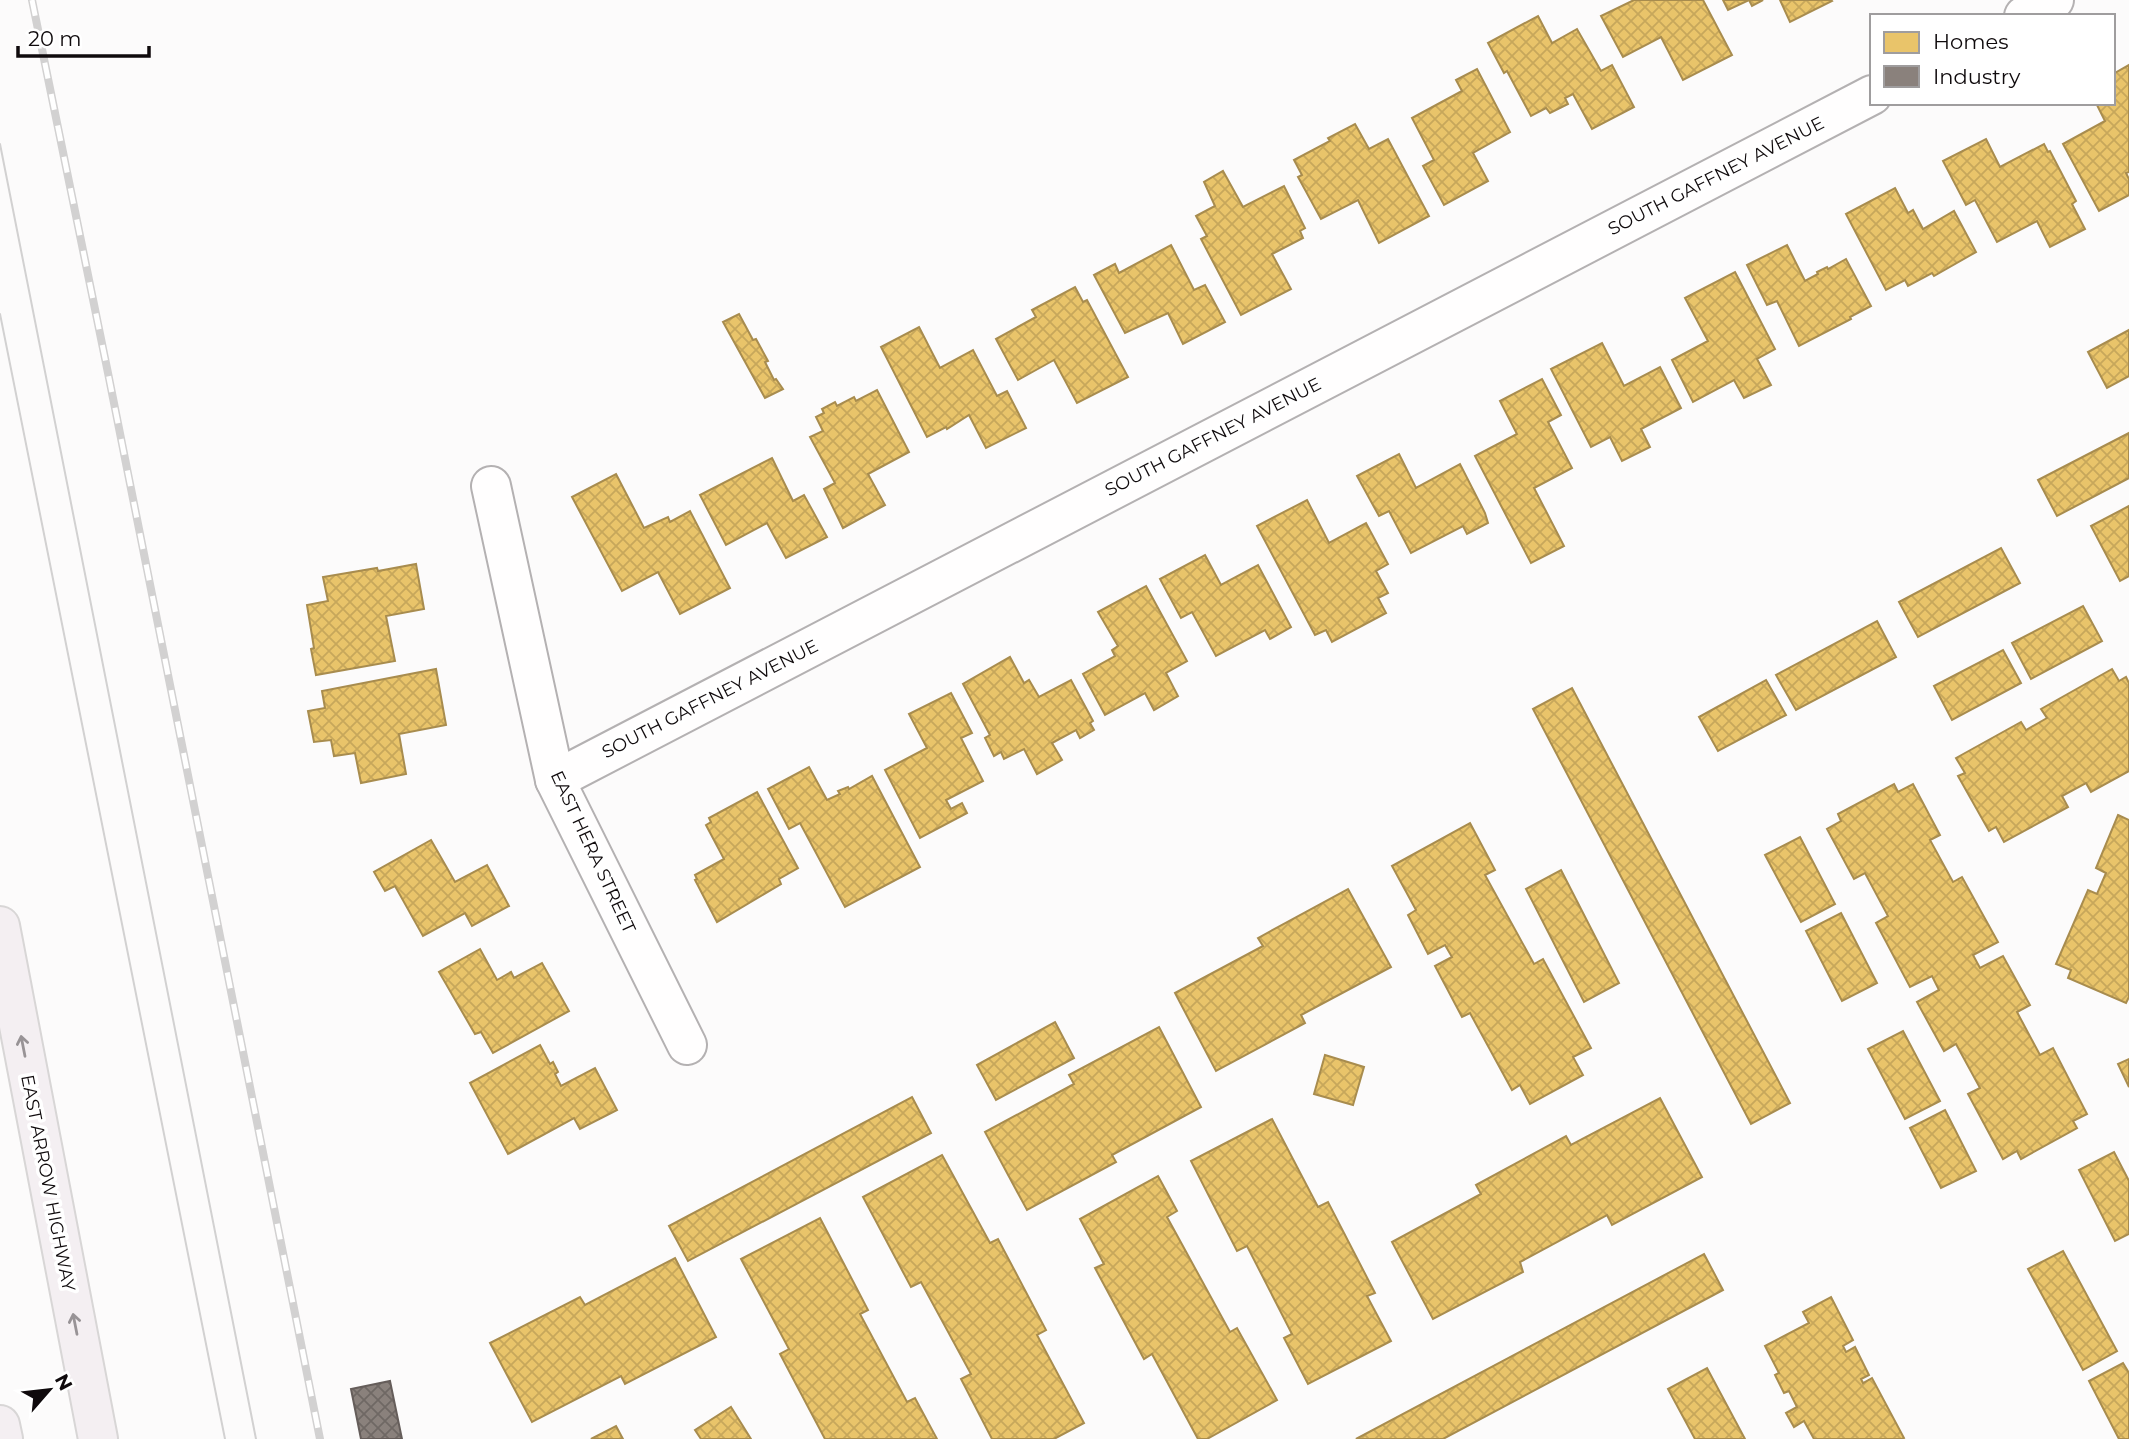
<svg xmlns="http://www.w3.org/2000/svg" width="2129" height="1439" font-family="Montserrat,sans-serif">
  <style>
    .homes { fill: url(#homes-cross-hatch); stroke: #a88c4e; stroke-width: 2 }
    .industry { fill: url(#industry-cross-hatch); stroke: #655d5a; stroke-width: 2 }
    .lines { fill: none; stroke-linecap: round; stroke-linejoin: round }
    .minor-casing { stroke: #b4b1b2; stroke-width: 42 }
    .major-casing { stroke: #d8d6d6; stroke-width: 42 }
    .minor { stroke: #fffefe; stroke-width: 38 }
    .major { stroke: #f4eff2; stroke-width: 38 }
    .tram { stroke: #d2d1d1; stroke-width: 2 }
    .rail-casing { stroke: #d2d1d1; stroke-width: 8 }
    .rail { stroke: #fff; stroke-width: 5; stroke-dasharray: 16; stroke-linecap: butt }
    .oneway { stroke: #989396 }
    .labels { text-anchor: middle; stroke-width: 7; stroke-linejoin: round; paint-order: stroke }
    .street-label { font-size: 18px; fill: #0f0a0c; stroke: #fff }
  </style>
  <defs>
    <pattern id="homes-cross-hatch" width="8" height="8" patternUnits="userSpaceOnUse" patternTransform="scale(1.75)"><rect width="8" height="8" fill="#e9c46a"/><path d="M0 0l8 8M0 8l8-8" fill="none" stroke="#c7a75b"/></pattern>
    <pattern id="industry-cross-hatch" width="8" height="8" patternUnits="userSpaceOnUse" patternTransform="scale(1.75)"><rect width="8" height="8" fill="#8a817c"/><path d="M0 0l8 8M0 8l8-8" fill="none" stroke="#6f6864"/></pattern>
  </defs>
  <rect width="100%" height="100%" fill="#fcfbfb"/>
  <g class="homes">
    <path d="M 1634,0 L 1703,0 L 1732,55 L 1683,80 L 1661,37 L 1623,57 L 1601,16 Z"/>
    <path d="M 1723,0 L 1763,0 L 1752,6 L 1749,0 L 1728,10 Z"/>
    <path d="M 1780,0 L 1831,0 L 1832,1 L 1790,22 Z"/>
    <path d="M 1538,16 L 1552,43 L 1577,29 L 1601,71 L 1612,65 L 1634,107 L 1592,129 L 1573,94 L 1565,98 L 1568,104 L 1550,113 L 1546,108 L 1531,116 L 1507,71 L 1504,73 L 1488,43 Z"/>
    <path d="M 2129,65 L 2129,172 L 2126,173 L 2129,179 L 2129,195 L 2099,211 L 2063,144 L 2105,121 L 2096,103 L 2113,103 L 2113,74 Z"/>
    <path d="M 1477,69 L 1510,132 L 1473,153 L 1488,181 L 1444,205 L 1423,166 L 1434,160 L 1412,118 L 1462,91 L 1456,80 Z"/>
    <path d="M 1355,124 L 1369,149 L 1388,139 L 1429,216 L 1379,243 L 1358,200 L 1321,219 L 1298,177 L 1302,175 L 1294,160 L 1330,141 L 1328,138 Z"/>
    <path d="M 1986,139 L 2000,167 L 2044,144 L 2048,152 L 2050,151 L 2076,201 L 2072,204 L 2085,229 L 2050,247 L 2037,221 L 1997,242 L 1975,200 L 1966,205 L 1943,161 Z"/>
    <path d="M 1223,171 L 1243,207 L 1284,186 L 1305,228 L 1300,231 L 1303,238 L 1272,254 L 1291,289 L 1241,315 L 1201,239 L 1207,236 L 1196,216 L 1215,206 L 1204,182 Z"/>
    <path d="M 1895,188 L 1908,213 L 1913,210 L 1923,229 L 1954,211 L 1976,252 L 1934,276 L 1932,273 L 1908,286 L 1905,280 L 1886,290 L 1846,214 Z"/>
    <path d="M 1171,245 L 1194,290 L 1205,285 L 1225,322 L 1183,344 L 1168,313 L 1125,333 L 1094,275 L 1115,264 L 1119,273 Z"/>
    <path d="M 1787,245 L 1805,281 L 1818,274 L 1817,272 L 1827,267 L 1828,269 L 1846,259 L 1871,306 L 1850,317 L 1851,319 L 1799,346 L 1777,301 L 1767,305 L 1747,265 Z"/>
    <path d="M 1735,272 L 1775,349 L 1757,359 L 1771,385 L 1744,398 L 1734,380 L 1693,402 L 1672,360 L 1708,341 L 1685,298 Z"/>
    <path d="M 1075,287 L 1083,302 L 1087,300 L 1128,377 L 1077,403 L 1054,360 L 1018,380 L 996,339 L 1036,317 L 1032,310 Z"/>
    <path d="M 739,314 L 753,340 L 756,339 L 768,361 L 765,362 L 774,380 L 776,379 L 783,389 L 765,398 L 723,322 Z"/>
    <path d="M 919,327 L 940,368 L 973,350 L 997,396 L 1007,391 L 1026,428 L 986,448 L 969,415 L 947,429 L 946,427 L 927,437 L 881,347 Z"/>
    <path d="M 2129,330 L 2129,376 L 2107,388 L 2088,352 Z"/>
    <path d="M 1602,343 L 1624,386 L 1660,367 L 1681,408 L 1641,429 L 1650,447 L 1622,461 L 1610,437 L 1591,447 L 1551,369 Z"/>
    <path d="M 1542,379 L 1561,415 L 1548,422 L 1572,468 L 1534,488 L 1564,546 L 1531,563 L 1475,456 L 1517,434 L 1500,401 Z"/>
    <path d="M 877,390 L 909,452 L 868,474 L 885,505 L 843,528 L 824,489 L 835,483 L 810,437 L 823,431 L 816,417 L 824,413 L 822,409 L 835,402 L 837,406 L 854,397 L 856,401 Z"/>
    <path d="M 2129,433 L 2129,478 L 2057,516 L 2038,480 Z"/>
    <path d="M 1399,454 L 1416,488 L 1460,464 L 1485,513 L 1488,523 L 1467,534 L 1463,526 L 1411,553 L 1389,511 L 1379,516 L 1357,476 Z"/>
    <path d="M 772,458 L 793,501 L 804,495 L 827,537 L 786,558 L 767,523 L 726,545 L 700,495 Z"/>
    <path d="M 616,474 L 644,528 L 668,517 L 670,522 L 690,511 L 730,588 L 680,614 L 658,572 L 622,591 L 572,497 Z"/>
    <path d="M 1307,500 L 1329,543 L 1366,523 L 1388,564 L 1376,571 L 1388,593 L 1378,598 L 1386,613 L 1332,642 L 1326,630 L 1315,635 L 1257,526 Z"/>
    <path d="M 2129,506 L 2129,576 L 2120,581 L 2091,526 Z"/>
    <path d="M 2001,548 L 2020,583 L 1918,637 L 1899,602 Z"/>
    <path d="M 1205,555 L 1221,585 L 1258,565 L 1291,627 L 1270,639 L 1265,630 L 1216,656 L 1192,612 L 1181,618 L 1160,579 Z"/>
    <path d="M 416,564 L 424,609 L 386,616 L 395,661 L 316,675 L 311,649 L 314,648 L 307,605 L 328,601 L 323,577 L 377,568 L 378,571 Z"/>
    <path d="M 1146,586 L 1187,661 L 1166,673 L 1178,696 L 1154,710 L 1145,693 L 1105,715 L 1083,674 L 1115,656 L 1112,650 L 1118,646 L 1098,612 Z"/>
    <path d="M 2083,606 L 2102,641 L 2031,679 L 2012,643 Z"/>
    <path d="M 1877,621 L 1896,657 L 1796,710 L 1776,675 Z"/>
    <path d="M 2003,650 L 2021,683 L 1952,720 L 1934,686 Z"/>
    <path d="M 1010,657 L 1024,683 L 1029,680 L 1039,697 L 1071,680 L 1093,721 L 1090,723 L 1094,730 L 1080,738 L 1076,730 L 1052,743 L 1062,760 L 1037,774 L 1024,749 L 1004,759 L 1001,752 L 994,756 L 985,738 L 990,735 L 963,684 Z"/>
    <path d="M 436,669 L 446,725 L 399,734 L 406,774 L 361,783 L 355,753 L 334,756 L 331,740 L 314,742 L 308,711 L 325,708 L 322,691 Z"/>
    <path d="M 2112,669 L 2119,681 L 2126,677 L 2129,683 L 2129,771 L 2091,792 L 2086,783 L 2062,796 L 2068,807 L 2004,842 L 1996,827 L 1989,831 L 1958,776 L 1965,773 L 1956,758 L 2021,722 L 2026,730 L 2047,718 L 2041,709 Z"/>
    <path d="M 1766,680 L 1786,715 L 1718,751 L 1699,717 Z"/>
    <path d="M 1572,688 L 1790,1103 L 1751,1124 L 1533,709 Z"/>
    <path d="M 951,693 L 972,733 L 961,738 L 983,781 L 946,800 L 951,809 L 962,803 L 967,813 L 920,838 L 885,770 L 927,748 L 909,714 Z"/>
    <path d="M 809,767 L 827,800 L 840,794 L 838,791 L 848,787 L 849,789 L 872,776 L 920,867 L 845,907 L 800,823 L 789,829 L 768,789 Z"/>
    <path d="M 1894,784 L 1898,792 L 1913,784 L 1940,835 L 1930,840 L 1953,882 L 1962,877 L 1998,942 L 1973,955 L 1980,968 L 2003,956 L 2030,1005 L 2017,1012 L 2040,1055 L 2053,1048 L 2087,1114 L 2073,1121 L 2077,1128 L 2021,1159 L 2017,1151 L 2003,1159 L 1968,1094 L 1980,1088 L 1956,1044 L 1944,1051 L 1917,1002 L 1939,990 L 1932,976 L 1910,987 L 1876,923 L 1888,916 L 1865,873 L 1854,879 L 1827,829 L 1841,821 L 1838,814 Z"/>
    <path d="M 757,792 L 798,868 L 779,879 L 781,884 L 717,922 L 695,880 L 697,879 L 695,875 L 724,859 L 706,825 L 711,822 L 709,818 Z"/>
    <path d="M 2118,815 L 2129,820 L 2129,997 L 2126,1003 L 2068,978 L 2071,970 L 2056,964 L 2088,890 L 2097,894 L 2106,873 L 2096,868 Z"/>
    <path d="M 1470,823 L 1495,870 L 1485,875 L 1534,964 L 1543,959 L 1591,1048 L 1573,1057 L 1583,1075 L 1530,1104 L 1520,1085 L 1512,1090 L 1470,1013 L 1462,1017 L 1435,966 L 1452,957 L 1445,945 L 1428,954 L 1408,915 L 1416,910 L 1392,866 Z"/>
    <path d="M 1800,837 L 1835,904 L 1801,922 L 1765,855 Z"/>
    <path d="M 431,840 L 455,882 L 487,865 L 509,906 L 472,926 L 465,913 L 423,936 L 395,886 L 385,891 L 374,872 Z"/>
    <path d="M 1561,870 L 1619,983 L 1584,1002 L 1526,889 Z"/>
    <path d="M 1348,889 L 1391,967 L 1301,1015 L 1305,1023 L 1216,1071 L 1175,993 L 1263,946 L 1258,938 Z"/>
    <path d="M 1841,913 L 1877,983 L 1842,1001 L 1806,931 Z"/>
    <path d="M 480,949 L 497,980 L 511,972 L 514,978 L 542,963 L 569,1011 L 493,1053 L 481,1032 L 475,1034 L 439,972 Z"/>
    <path d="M 1055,1022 L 1074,1058 L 996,1100 L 977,1065 Z"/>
    <path d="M 1159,1027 L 1201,1107 L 1112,1155 L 1116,1162 L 1027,1210 L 985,1132 L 1074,1084 L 1069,1075 Z"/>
    <path d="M 1903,1031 L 1940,1101 L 1905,1119 L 1868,1049 Z"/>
    <path d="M 540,1045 L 550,1064 L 553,1062 L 558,1072 L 555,1074 L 561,1086 L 595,1068 L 617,1110 L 580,1129 L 574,1118 L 508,1154 L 470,1083 Z"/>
    <path d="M 1325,1055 L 1364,1067 L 1353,1105 L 1314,1094 Z"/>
    <path d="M 2129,1059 L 2129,1087 L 2118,1064 Z"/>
    <path d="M 912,1097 L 931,1133 L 688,1261 L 669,1226 Z"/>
    <path d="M 1660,1098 L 1702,1177 L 1612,1225 L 1607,1215 L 1520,1262 L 1523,1272 L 1433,1319 L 1392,1242 L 1481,1194 L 1476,1185 L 1566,1136 L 1571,1145 Z"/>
    <path d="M 1945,1110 L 1976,1171 L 1941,1188 L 1910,1128 Z"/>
    <path d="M 1272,1119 L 1318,1207 L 1328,1202 L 1375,1293 L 1367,1296 L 1391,1341 L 1308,1384 L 1284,1338 L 1292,1334 L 1247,1246 L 1237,1251 L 1191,1161 Z"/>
    <path d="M 2114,1152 L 2129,1181 L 2129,1234 L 2115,1241 L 2079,1170 Z"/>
    <path d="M 942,1155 L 990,1243 L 998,1239 L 1046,1330 L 1037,1335 L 1084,1423 L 1054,1439 L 992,1439 L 961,1379 L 971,1374 L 921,1282 L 911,1287 L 863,1197 Z"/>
    <path d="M 1158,1176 L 1177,1211 L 1167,1217 L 1230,1332 L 1237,1328 L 1277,1400 L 1207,1439 L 1198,1439 L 1152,1354 L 1144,1359 L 1095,1268 L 1104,1264 L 1080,1219 Z"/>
    <path d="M 820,1218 L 868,1310 L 860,1314 L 907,1402 L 915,1398 L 937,1439 L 825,1439 L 780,1354 L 789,1349 L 741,1259 Z"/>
    <path d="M 2063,1251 L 2117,1351 L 2083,1370 L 2028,1269 Z"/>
    <path d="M 1704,1254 L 1723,1290 L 1443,1439 L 1356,1439 Z"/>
    <path d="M 675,1258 L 716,1337 L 625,1384 L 621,1376 L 532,1422 L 490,1343 L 580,1297 L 585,1305 Z"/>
    <path d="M 1831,1297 L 1853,1340 L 1843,1346 L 1846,1352 L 1855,1347 L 1869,1375 L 1861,1379 L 1863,1383 L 1872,1378 L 1904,1438 L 1902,1439 L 1814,1439 L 1804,1421 L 1794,1427 L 1786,1413 L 1797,1407 L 1789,1391 L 1784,1393 L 1775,1375 L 1779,1373 L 1765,1346 L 1809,1323 L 1803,1312 Z"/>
    <path d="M 2123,1363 L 2129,1373 L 2129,1439 L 2119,1439 L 2089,1381 Z"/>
    <path d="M 1707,1368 L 1745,1439 L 1695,1439 L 1668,1389 Z"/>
    <path d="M 731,1407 L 751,1439 L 701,1439 L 695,1430 Z"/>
    <path d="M 616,1426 L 623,1439 L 591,1439 Z"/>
  </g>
  <path class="industry" d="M 390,1381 L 402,1439 L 361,1439 L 351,1389 Z"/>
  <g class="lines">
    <defs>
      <g id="minor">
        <path d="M 2024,16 L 2054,0"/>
        <path d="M 491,486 L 555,780 L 687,1045"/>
        <path d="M 555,780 L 1872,95"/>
      </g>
      <g id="major">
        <path d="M 0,926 L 98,1439"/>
        <path d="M 0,1425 L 3,1439"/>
      </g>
    </defs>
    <use href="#minor" class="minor-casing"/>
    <use href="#major" class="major-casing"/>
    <use href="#minor" class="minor"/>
    <use href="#major" class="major"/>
    <g class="tram">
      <path d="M 0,144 L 256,1439"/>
      <path d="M 0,314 L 225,1439"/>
    </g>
    <defs>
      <path id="rail" d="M 32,0 L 108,373 L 320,1439"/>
    </defs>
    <use href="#rail" class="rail-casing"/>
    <use href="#rail" class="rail"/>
  </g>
  <defs><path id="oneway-shaft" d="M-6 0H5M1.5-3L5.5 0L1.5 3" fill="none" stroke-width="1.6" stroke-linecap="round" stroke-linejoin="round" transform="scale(1.75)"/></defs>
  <g class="oneway">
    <use href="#oneway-shaft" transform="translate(23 1046) rotate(-101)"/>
    <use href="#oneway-shaft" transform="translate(75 1324) rotate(-101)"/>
  </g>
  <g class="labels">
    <g class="street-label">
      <text transform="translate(1716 176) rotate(-27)" y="6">SOUTH GAFFNEY AVENUE</text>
      <text transform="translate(1213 437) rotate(-27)" y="6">SOUTH GAFFNEY AVENUE</text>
      <text transform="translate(710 699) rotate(-27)" y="6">SOUTH GAFFNEY AVENUE</text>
      <text transform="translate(593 852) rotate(65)" y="6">EAST HERA STREET</text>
      <text transform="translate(48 1183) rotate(79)" y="6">EAST ARROW HIGHWAY</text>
    </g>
  </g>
  <rect x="1870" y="14" width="245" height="91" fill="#ffffff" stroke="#9f9d9e" stroke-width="2"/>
  <rect x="1884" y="32" width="35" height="21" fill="#e9c46a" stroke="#9f9d9e" stroke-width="2"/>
  <text x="1933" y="49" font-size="21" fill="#0f0a0c">Homes</text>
  <rect x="1884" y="66" width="35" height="21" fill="#8a817c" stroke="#9f9d9e" stroke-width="2"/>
  <text x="1933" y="84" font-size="21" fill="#0f0a0c">Industry</text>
  <g transform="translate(49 1390) rotate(62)" stroke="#ffffff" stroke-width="5" paint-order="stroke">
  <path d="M0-5L12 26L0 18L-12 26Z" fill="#0f0a0c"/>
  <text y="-10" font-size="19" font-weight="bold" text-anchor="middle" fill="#0f0a0c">N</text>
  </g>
  <path d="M18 46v10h131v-10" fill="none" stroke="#0f0a0c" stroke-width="3.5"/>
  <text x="28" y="46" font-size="21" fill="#0f0a0c" stroke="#ffffff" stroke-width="5" paint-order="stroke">20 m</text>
</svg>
